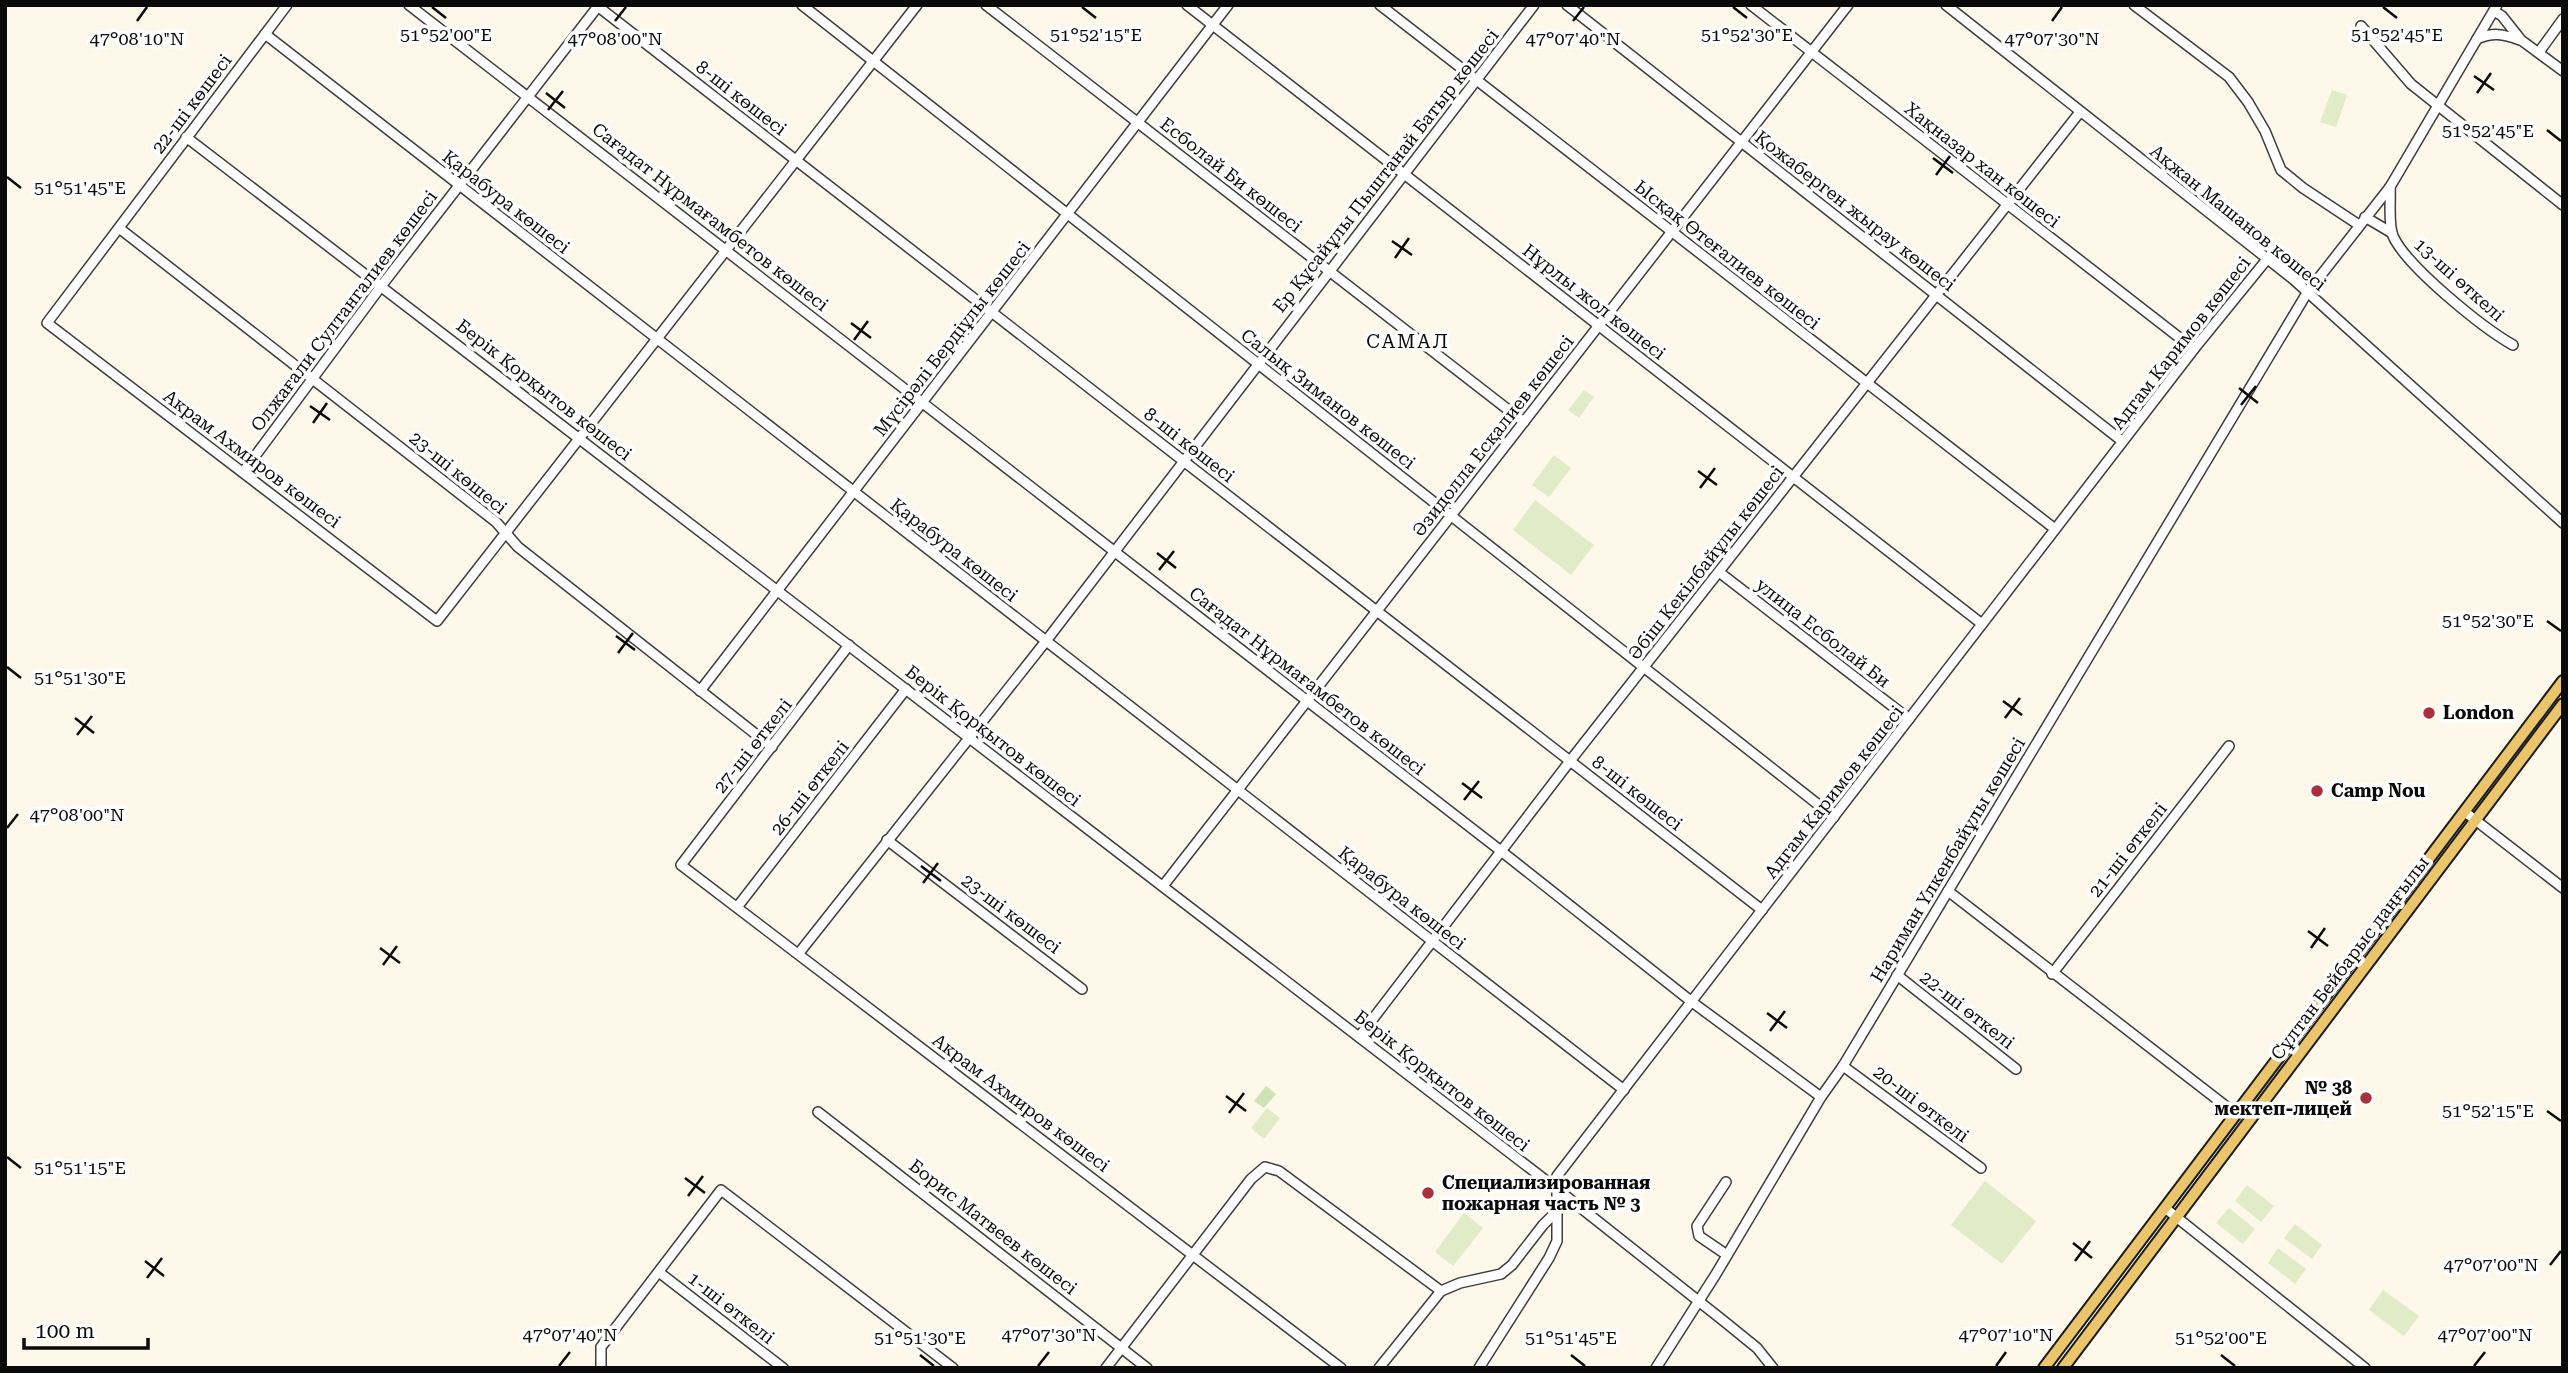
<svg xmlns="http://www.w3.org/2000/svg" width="2568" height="1373" font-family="'Roboto Serif',serif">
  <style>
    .green { fill: #d0e3b7 }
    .pitch { fill: #e1ebc7 }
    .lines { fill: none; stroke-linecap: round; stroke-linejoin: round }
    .minor-casing { stroke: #3d3d3d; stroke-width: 12 }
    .major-casing { stroke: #1b1b1b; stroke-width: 14 }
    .minor { stroke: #fff; stroke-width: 9 }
    .major { stroke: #ebc56b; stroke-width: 10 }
    .ticks { fill: none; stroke: #0a0a0a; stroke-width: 2.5 }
    .poi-dot { fill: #ab303d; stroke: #fff; stroke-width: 2.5 }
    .labels { text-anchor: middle; stroke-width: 7; stroke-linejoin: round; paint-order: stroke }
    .street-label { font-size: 18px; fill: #0a0a0a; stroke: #fff }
    .poi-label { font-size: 18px; font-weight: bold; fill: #0a0a0a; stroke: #fff; text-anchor: start }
    .neighbourhood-label { font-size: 19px; letter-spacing: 2px; fill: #0a0a0a; stroke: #fff }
    .ticks-label { font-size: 18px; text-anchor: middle; fill: #0a0a0a; stroke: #fff; stroke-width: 7; stroke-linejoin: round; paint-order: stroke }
  </style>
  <rect width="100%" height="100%" fill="#fdf8e9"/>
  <path class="green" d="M 1266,1086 L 1276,1094 L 1264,1108 L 1254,1101 Z"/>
  <g class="pitch">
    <path d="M 2332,90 L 2347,95 L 2336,127 L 2320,122 Z"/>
    <path d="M 1584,390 L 1594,397 L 1579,418 L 1568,410 Z"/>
    <path d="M 1554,455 L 1571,468 L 1549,497 L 1532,485 Z"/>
    <path d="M 1535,500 L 1594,545 L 1571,575 L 1513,530 Z"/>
    <path d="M 1267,1108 L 1280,1118 L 1264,1139 L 1251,1128 Z"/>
    <path d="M 1985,1181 L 2036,1221 L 2002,1264 L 1951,1225 Z"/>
    <path d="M 2247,1185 L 2274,1206 L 2261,1222 L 2235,1201 Z"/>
    <path d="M 2229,1208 L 2255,1229 L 2243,1244 L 2216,1223 Z"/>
    <path d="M 1464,1213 L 1483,1228 L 1453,1266 L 1435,1252 Z"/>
    <path d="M 2295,1224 L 2322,1245 L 2312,1259 L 2284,1238 Z"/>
    <path d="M 2278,1248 L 2306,1269 L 2295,1284 L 2268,1263 Z"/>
    <path d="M 2383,1290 L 2419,1316 L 2404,1336 L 2369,1310 Z"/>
  </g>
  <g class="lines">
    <defs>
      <g id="minor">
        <path d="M 287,5 L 47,323 L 437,621 L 917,5"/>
        <path d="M 409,5 L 1501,851 L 1692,1002 L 1821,1097"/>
        <path d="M 596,5 L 1762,910"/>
        <path d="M 802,5 L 1834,817"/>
        <path d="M 986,5 L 1524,422"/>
        <path d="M 1187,5 L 1982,624"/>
        <path d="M 1380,5 L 2055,529"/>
        <path d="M 1567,5 L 2122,441"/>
        <path d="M 1751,5 L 2194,349"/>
        <path d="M 1946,5 L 2293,279 L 2563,523"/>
        <path d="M 2134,5 L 2229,77 L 2248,102 L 2265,131 L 2281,170 L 2303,188 L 2359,225"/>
        <path d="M 2494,11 L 2502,16 L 2521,40 L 2563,71"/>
        <path d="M 2361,26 L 2411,84 L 2563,205"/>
        <path d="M 265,34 L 1624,1090"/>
        <path d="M 2477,39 C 2493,32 2503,34 2520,40"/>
        <path d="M 2539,52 L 2563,19"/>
        <path d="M 186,137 L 1557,1189 L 1725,1322 L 1757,1348 L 1773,1368"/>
        <path d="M 2390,187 C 2391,202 2388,223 2393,236 C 2407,267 2483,328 2513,345"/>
        <path d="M 2365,217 L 2392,233"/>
        <path d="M 119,228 L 496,522 L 518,547 L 772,747"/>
        <path d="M 244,471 L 382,285 L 599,5"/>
        <path d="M 1719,572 L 1909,719"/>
        <path d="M 849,645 L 681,865 L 1341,1368"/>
        <path d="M 700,691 L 1228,5"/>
        <path d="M 2465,812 L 2563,888"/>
        <path d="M 887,840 L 1082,989"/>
        <path d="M 1163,886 L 1848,5"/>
        <path d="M 1948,891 L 2236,1114"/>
        <path d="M 738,906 L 906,689"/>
        <path d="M 799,953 L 1046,641 L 1534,5"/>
        <path d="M 2052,974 L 2229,746"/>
        <path d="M 1897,975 L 2016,1069"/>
        <path d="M 1359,1037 L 1570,761 L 2080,112"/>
        <path d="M 1843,1066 L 1981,1168"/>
        <path d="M 818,1112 L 1147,1368"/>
        <path d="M 1726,1182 L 1697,1226 L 1699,1236 L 1727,1255"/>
        <path d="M 2165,1208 L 2365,1368"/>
        <path d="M 660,1273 L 783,1368"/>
        <path d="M 601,1368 L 601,1347 L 721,1190 L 953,1368"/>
        <path d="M 1106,1368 L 1251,1179 L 1265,1167 L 1279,1171 L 1441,1291"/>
        <path d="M 1379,1368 L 1441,1291 L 1460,1283 L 1501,1274 L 1512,1265 L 1543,1225 L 1556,1212"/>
        <path d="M 1479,1368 L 1549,1258 L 1557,1241 L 1557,1176 L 2194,349 L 2268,258"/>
        <path d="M 1656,1368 L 1716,1274 L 1821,1097 L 1843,1066 L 2307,293 L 2390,187 L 2497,5"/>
      </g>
      <g id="major">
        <path d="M 2044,1368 L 2563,681"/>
        <path d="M 2063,1368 L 2563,704"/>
      </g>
    </defs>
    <use href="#minor" class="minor-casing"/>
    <use href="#major" class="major-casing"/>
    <use href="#minor" class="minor"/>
    <use href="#major" class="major"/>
  </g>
  <path class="ticks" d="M 432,7 L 446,18M 1082,7 L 1096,18M 1733,7 L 1747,18M 2383,7 L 2397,18M 137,21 L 147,7M 615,21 L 626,7M 1573,21 L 1584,7M 2052,21 L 2062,7M 2474,76 L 2494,90M 546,93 L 565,108M 2477,93 L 2491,73M 548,110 L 563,91M 2547,130 L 2561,141M 1933,158 L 1953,173M 1936,175 L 1950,156M 7,177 L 21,188M 1392,241 L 1412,255M 1395,258 L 1409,238M 851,323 L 871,338M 854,340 L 868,321M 2239,388 L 2258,403M 2241,405 L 2256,386M 310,406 L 330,420M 313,423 L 327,403M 1698,471 L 1717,485M 1700,488 L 1715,468M 1157,553 L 1176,568M 1159,570 L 1174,551M 2547,621 L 2561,631M 616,636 L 635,650M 618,653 L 633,633M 7,667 L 21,678M 2003,701 L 2022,715M 75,718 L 94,733M 2005,718 L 2020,698M 77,735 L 92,716M 1462,783 L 1482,798M 1464,800 L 1479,781M 7,828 L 18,814M 921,866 L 941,881M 923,883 L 938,863M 2308,931 L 2328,946M 380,948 L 400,963M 2311,948 L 2325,928M 383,965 L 397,946M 1767,1013 L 1787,1028M 1770,1031 L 1785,1011M 1226,1096 L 1246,1111M 2547,1111 L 2561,1121M 1229,1113 L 1244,1093M 7,1157 L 21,1168M 685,1178 L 705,1193M 688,1196 L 703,1176M 2073,1243 L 2092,1258M 145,1261 L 164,1276M 2075,1261 L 2090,1241M 2550,1265 L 2561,1251M 147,1278 L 162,1258M 920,1355 L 934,1366M 1571,1355 L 1585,1366M 2221,1355 L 2235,1366M 559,1366 L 570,1352M 1038,1366 L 1049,1352M 1996,1366 L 2006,1352M 2474,1366 L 2485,1352"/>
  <g class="poi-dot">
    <circle cx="2429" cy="713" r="7"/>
    <circle cx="2317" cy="791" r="7"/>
    <circle cx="2366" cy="1098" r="7"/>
    <circle cx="1428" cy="1193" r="7"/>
  </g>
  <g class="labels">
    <g class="street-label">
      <text transform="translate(741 98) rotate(38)" y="6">8-шi көшесi</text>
      <text transform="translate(192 104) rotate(-53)" y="6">22-ші көшесі</text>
      <text transform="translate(1982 165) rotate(38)" y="6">Хақназар хан көшесі</text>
      <text transform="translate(1386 171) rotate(-52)" y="6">Ер Құсайұлы Пыштанай Батыр көшесі</text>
      <text transform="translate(1231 175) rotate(38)" y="6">Есболай Би көшесі</text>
      <text transform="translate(506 202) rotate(38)" y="6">Қарабура көшесі</text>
      <text transform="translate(1855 211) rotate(38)" y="6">Қожаберген жырау көшесі</text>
      <text transform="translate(710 217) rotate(38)" y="6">Сағадат Нұрмағамбетов көшесі</text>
      <text transform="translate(2238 218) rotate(39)" y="6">Ақжан Машанов көшесі</text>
      <text transform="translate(1727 255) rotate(38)" y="6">Ысқақ Өтеғалиев көшесі</text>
      <text transform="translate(2459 280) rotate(42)" y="6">13-ші өткелі</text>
      <text transform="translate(1594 302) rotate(38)" y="6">Нұрлы жол көшесі</text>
      <text transform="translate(344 311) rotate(-53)" y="6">Олжағали Султангалиев көшесі</text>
      <text transform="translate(952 339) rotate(-52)" y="6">Мүсірәлі Бердіұлы көшесі</text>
      <text transform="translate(2181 343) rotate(-52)" y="6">Адгам Каримов көшесі</text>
      <text transform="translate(544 390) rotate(38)" y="6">Берік Қорқытов көшесі</text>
      <text transform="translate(1328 399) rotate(38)" y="6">Салық Зиманов көшесі</text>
      <text transform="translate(1493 436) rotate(-52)" y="6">Әзидолла Есқалиев көшесі</text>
      <text transform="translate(1189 445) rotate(38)" y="6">8-шi көшесi</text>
      <text transform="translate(252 459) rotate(37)" y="6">Акрам Ахмиров көшесі</text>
      <text transform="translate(458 473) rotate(39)" y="6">23-шi көшесi</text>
      <text transform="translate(954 550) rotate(38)" y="6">Қарабура көшесі</text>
      <text transform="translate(1706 563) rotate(-52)" y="6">Әбіш Кекілбайұлы көшесі</text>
      <text transform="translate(1823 633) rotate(38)" y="6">улица Есболай Би</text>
      <text transform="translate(1307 681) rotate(38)" y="6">Сағадат Нұрмағамбетов көшесі</text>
      <text transform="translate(993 736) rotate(38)" y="6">Берік Қорқытов көшесі</text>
      <text transform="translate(753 746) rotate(-52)" y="6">27-ші өткелі</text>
      <text transform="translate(810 788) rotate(-52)" y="6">26-ші өткелі</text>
      <text transform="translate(1834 792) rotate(-52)" y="6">Адгам Каримов көшесі</text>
      <text transform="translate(1637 793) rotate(38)" y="6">8-шi көшесi</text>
      <text transform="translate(2128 850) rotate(-52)" y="6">21-ші өткелі</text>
      <text transform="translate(1948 860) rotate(-59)" y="6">Нариман Үлкенбайұлы көшесі</text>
      <text transform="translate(1402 898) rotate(38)" y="6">Қарабура көшесі</text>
      <text transform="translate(1011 914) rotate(37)" y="6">23-шi көшесi</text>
      <text transform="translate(2350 958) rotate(-53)" y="6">Сұлтан Бейбарыс даңғылы</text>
      <text transform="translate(1967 1010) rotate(38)" y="6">22-ші өткелі</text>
      <text transform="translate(1442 1081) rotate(38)" y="6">Берік Қорқытов көшесі</text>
      <text transform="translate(1021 1103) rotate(37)" y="6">Акрам Ахмиров көшесі</text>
      <text transform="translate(1921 1104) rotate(37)" y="6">20-ші өткелі</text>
      <text transform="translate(993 1227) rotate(38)" y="6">Борис Матвеев көшесі</text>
      <text transform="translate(731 1308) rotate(38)" y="6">1-ші өткелі</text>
    </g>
    <g class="poi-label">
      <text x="2443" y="719">London</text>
      <text x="2331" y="797">Camp Nou</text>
      <text x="2352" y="1094" text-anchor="end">№ 38<tspan x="2352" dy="21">мектеп-лицей</tspan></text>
      <text x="1442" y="1189">Специализированная<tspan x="1442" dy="21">пожарная часть № 3</tspan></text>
    </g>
    <g class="neighbourhood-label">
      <text x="1408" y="348">САМАЛ</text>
    </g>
  </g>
  <g class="ticks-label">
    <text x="2397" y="41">51°52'45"E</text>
    <text x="446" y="41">51°52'00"E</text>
    <text x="1096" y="41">51°52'15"E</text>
    <text x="1747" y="41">51°52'30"E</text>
    <text x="615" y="45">47°08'00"N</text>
    <text x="137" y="45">47°08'10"N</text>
    <text x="1573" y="45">47°07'40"N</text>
    <text x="2052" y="45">47°07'30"N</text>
    <text x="2488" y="137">51°52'45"E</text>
    <text x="80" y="194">51°51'45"E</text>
    <text x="2488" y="627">51°52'30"E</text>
    <text x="80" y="684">51°51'30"E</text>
    <text x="77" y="821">47°08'00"N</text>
    <text x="2488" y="1117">51°52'15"E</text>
    <text x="80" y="1174">51°51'15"E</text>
    <text x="2491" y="1271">47°07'00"N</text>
    <text x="570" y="1341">47°07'40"N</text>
    <text x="1049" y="1341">47°07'30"N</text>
    <text x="2006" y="1341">47°07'10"N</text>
    <text x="2485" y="1341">47°07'00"N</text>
    <text x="920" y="1344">51°51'30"E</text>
    <text x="1571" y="1344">51°51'45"E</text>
    <text x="2221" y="1344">51°52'00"E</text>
  </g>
  <rect width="2568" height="1373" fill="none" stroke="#0a0a0a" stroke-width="14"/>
  <path d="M24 1338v10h124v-10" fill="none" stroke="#0a0a0a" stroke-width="3.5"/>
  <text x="35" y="1338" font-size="21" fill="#0a0a0a" stroke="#ffffff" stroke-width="5" paint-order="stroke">100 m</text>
</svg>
